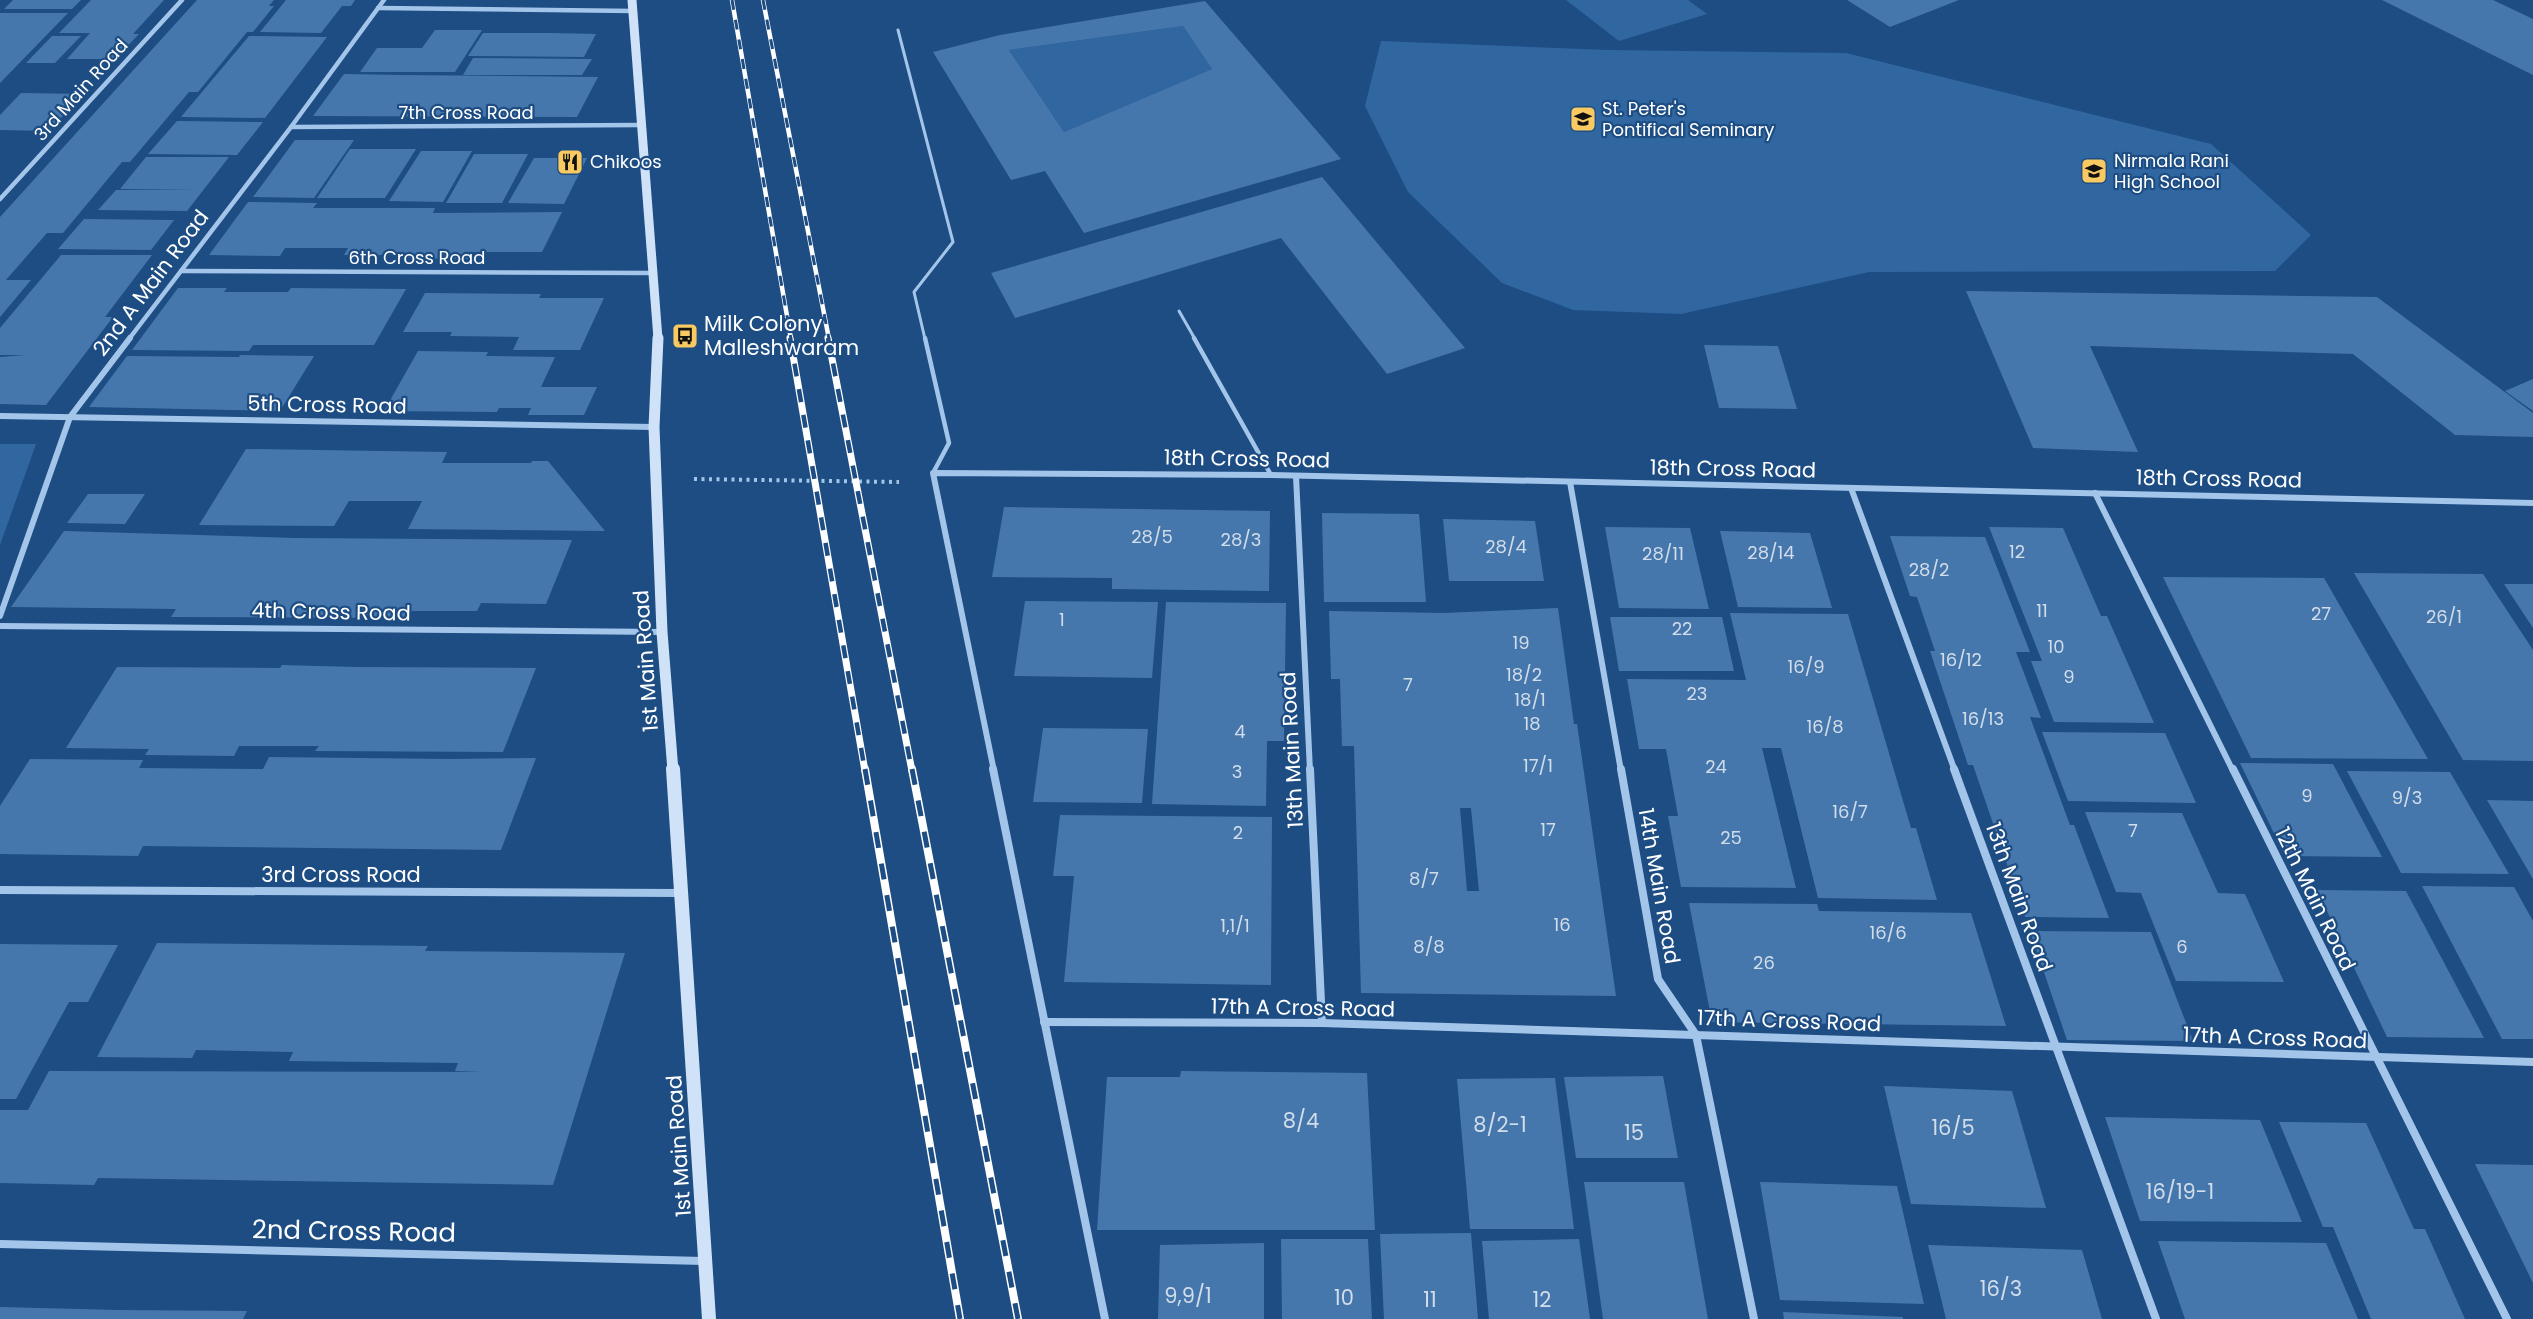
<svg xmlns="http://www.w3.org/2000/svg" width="2533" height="1319" font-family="Poppins,sans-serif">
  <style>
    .green { fill: #3167a1 }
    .building { fill: #4677ac; fill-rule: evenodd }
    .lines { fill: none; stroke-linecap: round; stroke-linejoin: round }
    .path { stroke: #a4c5ea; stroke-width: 4; stroke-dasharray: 3 4.5; stroke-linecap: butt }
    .lane-far1 { stroke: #a4c5ea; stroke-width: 3 }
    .lane { stroke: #a4c5ea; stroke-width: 4.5 }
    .street-far2 { stroke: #a4c5ea; stroke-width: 4.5 }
    .street-far1 { stroke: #a4c5ea; stroke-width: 6 }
    .street { stroke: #a4c5ea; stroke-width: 8 }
    .secondary-far2 { stroke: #cfe2f7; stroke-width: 9 }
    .secondary-far1 { stroke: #cfe2f7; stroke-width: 11 }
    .secondary { stroke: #cfe2f7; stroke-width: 14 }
    .rail-far2-casing { stroke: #fff; stroke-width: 4.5 }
    .rail-far1-casing { stroke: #fff; stroke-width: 7 }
    .rail-casing { stroke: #fff; stroke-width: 8 }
    .rail-far2 { stroke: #1d4d83; stroke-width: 3; stroke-dasharray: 10; stroke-linecap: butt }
    .rail-far1 { stroke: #1d4d83; stroke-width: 4.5; stroke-dasharray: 13; stroke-linecap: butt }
    .rail { stroke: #1d4d83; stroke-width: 5; stroke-dasharray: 16; stroke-linecap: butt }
    .labels { text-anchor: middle; stroke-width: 4.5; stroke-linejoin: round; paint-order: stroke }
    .far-street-label { font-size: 18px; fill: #fff; stroke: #1d4d83 }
    .far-poi-label { font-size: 18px; fill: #fff; stroke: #1d4d83; text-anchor: start }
    .number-label { font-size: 18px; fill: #d1ddea }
    .street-label { font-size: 21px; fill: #fff; stroke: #1d4d83 }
    .poi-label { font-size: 21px; fill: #fff; stroke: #1d4d83; text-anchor: start }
    .near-number-label { font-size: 21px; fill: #d1ddea }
    .near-street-label { font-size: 26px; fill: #fff; stroke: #1d4d83 }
  </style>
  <rect width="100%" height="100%" fill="#1d4d83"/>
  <g class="green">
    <path d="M 1566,0 L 1688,0 L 1707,14 L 1619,41 Z"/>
    <path d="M 1183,26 L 1212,69 L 1064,132 L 1009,50 Z"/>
    <path d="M 1381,41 L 1609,50 L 1846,53 L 2211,144 L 2311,235 L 2275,271 L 1869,272 L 1681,314 L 1573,310 L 1502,283 L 1408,192 L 1365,106 Z"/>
    <path d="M 0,444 L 36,444 L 0,545 Z"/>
  </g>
  <g class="building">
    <path d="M 13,0 L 81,0 L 72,9 L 4,9 Z"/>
    <path d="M 91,0 L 164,0 L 133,34 L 139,34 L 115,59 L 67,59 L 90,33 L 59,33 Z"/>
    <path d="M 197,0 L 274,0 L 269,6 L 274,6 L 253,32 L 247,32 L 198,92 L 189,92 L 130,162 L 122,162 L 63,233 L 47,233 L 6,280 L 31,280 L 0,317 L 0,217 Z"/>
    <path d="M 286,0 L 355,0 L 351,6 L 342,6 L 321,33 L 260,32 Z"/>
    <path d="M 1847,0 L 1959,0 L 1890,27 Z"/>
    <path d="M 2382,0 L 2493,0 L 2533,19 L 2533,75 Z"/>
    <path d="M 1205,1 L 1341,159 L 1084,233 L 1045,171 L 1011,180 L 933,52 L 1000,35 ZM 1183,26 L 1212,69 L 1064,132 L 1009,50 Z"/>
    <path d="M 0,13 L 68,13 L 0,83 Z"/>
    <path d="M 435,30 L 482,30 L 455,72 L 360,72 L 377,48 L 422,48 Z"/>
    <path d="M 483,33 L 552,33 L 596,34 L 584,57 L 468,56 Z"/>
    <path d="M 52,36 L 81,36 L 55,63 L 26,63 Z"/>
    <path d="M 249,36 L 327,37 L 265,118 L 181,117 Z"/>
    <path d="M 473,58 L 592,59 L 582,75 L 463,75 Z"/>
    <path d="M 344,74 L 401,75 L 598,77 L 577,117 L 313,116 Z"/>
    <path d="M 21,93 L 83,94 L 49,131 L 0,130 L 0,115 Z"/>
    <path d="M 177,121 L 263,122 L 237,155 L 148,154 Z"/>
    <path d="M 295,140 L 354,140 L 314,198 L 253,197 Z"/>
    <path d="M 350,149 L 416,149 L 385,198 L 317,198 Z"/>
    <path d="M 421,151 L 472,151 L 443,202 L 389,201 Z"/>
    <path d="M 474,154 L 528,154 L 502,203 L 446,203 Z"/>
    <path d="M 146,157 L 229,157 L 187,211 L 98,210 L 116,190 L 200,190 L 120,189 Z"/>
    <path d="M 534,158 L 587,158 L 564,204 L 508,203 Z"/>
    <path d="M 1322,177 L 1465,348 L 1387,374 L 1281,238 L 1015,318 L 991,273 Z"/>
    <path d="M 248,202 L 317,203 L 313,208 L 435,208 L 433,213 L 562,212 L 542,252 L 473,252 L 469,259 L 406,258 L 408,255 L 344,255 L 348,248 L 285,248 L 280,256 L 209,255 Z"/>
    <path d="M 84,219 L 174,220 L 151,250 L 58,249 Z"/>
    <path d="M 61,255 L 152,255 L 105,317 L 113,317 L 46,405 L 0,404 L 0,357 L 25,355 L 0,355 L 0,328 Z"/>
    <path d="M 178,288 L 227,288 L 224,292 L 288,292 L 291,288 L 406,289 L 374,345 L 253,345 L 249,351 L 132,350 Z"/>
    <path d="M 1966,291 L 2377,297 L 2533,413 L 2533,437 L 2455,435 L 2353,354 L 2090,346 L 2138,452 L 2033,448 Z"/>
    <path d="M 425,293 L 541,294 L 539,298 L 604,298 L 580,350 L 513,350 L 519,337 L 450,336 L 452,332 L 403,332 Z"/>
    <path d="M 1704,345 L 1778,346 L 1797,409 L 1719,408 Z"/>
    <path d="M 418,351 L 488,352 L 486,356 L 555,357 L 541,387 L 597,387 L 584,415 L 528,415 L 531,408 L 499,408 L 497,412 L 384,411 Z"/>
    <path d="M 240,355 L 314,356 L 280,411 L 89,407 L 127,356 L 239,357 Z"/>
    <path d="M 2533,379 L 2533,411 L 2505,391 Z"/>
    <path d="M 246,449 L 447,452 L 442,463 L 531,463 L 532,461 L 548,461 L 605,531 L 408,529 L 422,501 L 349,501 L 334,526 L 199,525 Z"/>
    <path d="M 88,494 L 145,494 L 125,524 L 67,523 Z"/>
    <path d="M 1004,507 L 1270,511 L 1269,591 L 1112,589 L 1112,578 L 992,577 Z"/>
    <path d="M 1322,513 L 1419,514 L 1426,602 L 1324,602 Z"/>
    <path d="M 1443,519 L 1535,521 L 1544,581 L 1449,581 Z"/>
    <path d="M 1605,527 L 1690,528 L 1709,609 L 1619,608 Z"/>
    <path d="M 1989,527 L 2063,528 L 2101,616 L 2107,616 L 2154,723 L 2054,722 L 2031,661 L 2042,661 Z"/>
    <path d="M 64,531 L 295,538 L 572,540 L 546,604 L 481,603 L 477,611 L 412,611 L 408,618 L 171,617 L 176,609 L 11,607 Z"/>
    <path d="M 1720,531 L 1810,533 L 1832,608 L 1738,607 Z"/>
    <path d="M 1890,536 L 1985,537 L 2030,652 L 2016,652 L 2041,718 L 2030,717 L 2070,825 L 2074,825 L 2109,918 L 2025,917 L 1973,765 L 1968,765 L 1930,651 L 1935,651 L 1917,597 L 1910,596 Z"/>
    <path d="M 2354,573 L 2483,574 L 2533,650 L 2533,761 L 2463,760 Z"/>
    <path d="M 2163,577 L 2324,578 L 2428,759 L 2251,758 Z"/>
    <path d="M 2504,584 L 2533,584 L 2533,628 Z"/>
    <path d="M 1025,601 L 1158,602 L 1152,678 L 1014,676 Z"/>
    <path d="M 1166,602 L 1286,603 L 1284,741 L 1267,741 L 1266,806 L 1152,804 Z"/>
    <path d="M 1558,608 L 1574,724 L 1577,724 L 1616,996 L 1361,993 L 1354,746 L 1342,746 L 1340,679 L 1331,679 L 1329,611 L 1444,613 ZM 1460,808 L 1471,808 L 1479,891 L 1467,891 Z"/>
    <path d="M 1730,613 L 1848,614 L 1911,828 L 1916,828 L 1937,900 L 1818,898 L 1781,748 L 1762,748 L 1796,888 L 1681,887 L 1668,816 L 1678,816 L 1666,749 L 1639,749 L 1627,679 L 1746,680 Z"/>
    <path d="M 1610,617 L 1722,617 L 1734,671 L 1619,671 Z"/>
    <path d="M 282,665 L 357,667 L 536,668 L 503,752 L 315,751 L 319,746 L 239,746 L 234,756 L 145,755 L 149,749 L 66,748 L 117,667 L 280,668 Z"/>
    <path d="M 1043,728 L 1148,729 L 1142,803 L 1033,802 Z"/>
    <path d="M 2042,732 L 2165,733 L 2196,803 L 2068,801 Z"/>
    <path d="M 269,757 L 450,759 L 536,758 L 501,850 L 143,846 L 138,856 L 0,854 L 0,806 L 30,759 L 143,760 L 139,768 L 263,769 Z"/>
    <path d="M 2240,763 L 2333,764 L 2382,857 L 2285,856 Z"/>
    <path d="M 2347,771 L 2450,772 L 2509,874 L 2401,873 Z"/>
    <path d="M 2487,800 L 2533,801 L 2533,879 Z"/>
    <path d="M 2085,812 L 2182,813 L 2218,893 L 2245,894 L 2284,982 L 2176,981 L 2141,893 L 2116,892 Z"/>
    <path d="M 1060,815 L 1272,817 L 1271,985 L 1064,982 L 1074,876 L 1053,876 Z"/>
    <path d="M 2422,886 L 2514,887 L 2533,921 L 2533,1039 L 2502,1039 Z"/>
    <path d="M 2317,890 L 2406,891 L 2484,1038 L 2387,1037 Z"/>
    <path d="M 1689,903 L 1817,904 L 1819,911 L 1971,913 L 2006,1026 L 1712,1022 Z"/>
    <path d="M 2030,931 L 2151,932 L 2193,1041 L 2067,1040 Z"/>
    <path d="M 157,943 L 428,946 L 425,951 L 625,953 L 553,1185 L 98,1178 L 94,1185 L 0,1183 L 0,1110 L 28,1110 L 49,1071 L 482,1072 L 455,1071 L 458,1063 L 289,1061 L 293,1052 L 196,1050 L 192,1058 L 97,1057 Z"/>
    <path d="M 0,944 L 118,945 L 88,1002 L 69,1002 L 16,1099 L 0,1099 Z"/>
    <path d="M 1181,1071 L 1367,1073 L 1375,1230 L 1097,1230 L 1107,1077 L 1180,1077 Z"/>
    <path d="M 1663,1076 L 1678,1158 L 1576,1158 L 1564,1077 Z"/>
    <path d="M 1555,1078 L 1574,1229 L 1470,1229 L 1457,1079 Z"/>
    <path d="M 1884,1086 L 2012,1091 L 2046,1208 L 1911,1204 Z"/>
    <path d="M 2105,1117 L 2260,1120 L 2302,1222 L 2140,1221 Z"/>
    <path d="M 2279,1122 L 2366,1123 L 2414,1229 L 2425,1229 L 2465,1319 L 2371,1319 L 2333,1227 L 2323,1227 Z"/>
    <path d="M 2475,1164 L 2533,1165 L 2533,1283 Z"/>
    <path d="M 1584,1182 L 1684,1182 L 1708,1319 L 1603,1319 Z"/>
    <path d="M 1760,1182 L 1897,1186 L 1924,1304 L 1780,1300 Z"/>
    <path d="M 1471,1233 L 1478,1319 L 1384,1319 L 1380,1234 Z"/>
    <path d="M 1281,1239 L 1368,1239 L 1372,1319 L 1282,1319 Z"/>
    <path d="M 1579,1239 L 1590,1319 L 1489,1319 L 1482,1241 Z"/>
    <path d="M 2158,1241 L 2326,1243 L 2358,1319 L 2185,1319 Z"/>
    <path d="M 1264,1243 L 1264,1319 L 1158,1319 L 1160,1245 Z"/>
    <path d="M 1928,1245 L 2082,1250 L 2102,1319 L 1946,1319 Z"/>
    <path d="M 0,1307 L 118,1310 L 247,1311 L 243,1319 L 0,1319 Z"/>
    <path d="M 1783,1312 L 1903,1317 L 1903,1319 L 1784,1319 Z"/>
  </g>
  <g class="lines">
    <path class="path" d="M 694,479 L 899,482"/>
    <g class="lane-far1">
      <path d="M 898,30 L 953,242 L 914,292 L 925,339"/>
      <path d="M 1179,311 L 1195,339"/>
    </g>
    <g class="lane">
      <path d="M 925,338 L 949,443 L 933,473"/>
      <path d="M 1194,338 L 1271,475"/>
    </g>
    <g class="street-far2">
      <path d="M 378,8 L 634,11"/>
      <path d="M 291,127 L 642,125"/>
      <path d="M 0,199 L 182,0"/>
      <path d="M 181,271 L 653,273"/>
      <path d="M 129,339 L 291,127 L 384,0"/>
    </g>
    <g class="street-far1">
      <path d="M 0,416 L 654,427"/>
      <path d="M 1296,476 L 1310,771"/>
      <path d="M 1570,482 L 1621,771"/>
      <path d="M 1851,488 L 1955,771"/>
      <path d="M 2095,493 L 2233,771"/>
      <path d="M 0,616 L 70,417 L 130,338"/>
      <path d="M 0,626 L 662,632"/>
      <path d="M 994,771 L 933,473 L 1271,475 L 2533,503"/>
    </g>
    <g class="street">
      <path d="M 993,769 L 1105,1319"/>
      <path d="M 1310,769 L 1322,1023"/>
      <path d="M 1621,769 L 1658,979 L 1696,1035 L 1754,1319"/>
      <path d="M 1954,769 L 2156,1319"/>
      <path d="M 2233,769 L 2507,1319"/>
      <path d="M 0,890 L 680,893"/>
      <path d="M 1044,1022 L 1322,1023 L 2533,1062"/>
      <path d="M 0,1244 L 704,1261"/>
    </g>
    <path class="secondary-far2" d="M 632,0 L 658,339"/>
    <path class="secondary-far1" d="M 658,338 L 654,427 L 662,632 L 673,771"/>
    <path class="secondary" d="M 673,769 L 709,1319"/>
    <defs>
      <g id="rail-far2">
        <path d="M 732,0 L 791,339"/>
        <path d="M 763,0 L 829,339"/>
      </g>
      <g id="rail-far1">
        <path d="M 790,338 L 865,771"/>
        <path d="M 828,338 L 912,771"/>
      </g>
      <g id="rail">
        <path d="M 865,769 L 960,1319"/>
        <path d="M 912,769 L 1018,1319"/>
      </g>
    </defs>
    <use href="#rail-far2" class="rail-far2-casing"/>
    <use href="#rail-far1" class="rail-far1-casing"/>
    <use href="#rail" class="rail-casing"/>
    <use href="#rail-far2" class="rail-far2"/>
    <use href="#rail-far1" class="rail-far1"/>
    <use href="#rail" class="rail"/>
  </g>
  <defs>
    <symbol id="university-square" viewBox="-11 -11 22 22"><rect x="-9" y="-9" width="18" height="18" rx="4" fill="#f9ca62" stroke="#1d4d83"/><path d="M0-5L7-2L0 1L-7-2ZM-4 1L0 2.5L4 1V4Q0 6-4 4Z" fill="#111"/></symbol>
    <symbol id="restaurant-square" viewBox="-11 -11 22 22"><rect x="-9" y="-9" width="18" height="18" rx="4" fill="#f9ca62" stroke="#1d4d83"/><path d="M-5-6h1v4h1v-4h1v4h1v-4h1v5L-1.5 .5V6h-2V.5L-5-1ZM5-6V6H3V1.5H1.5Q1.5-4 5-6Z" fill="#111"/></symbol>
    <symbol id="school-square" viewBox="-11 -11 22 22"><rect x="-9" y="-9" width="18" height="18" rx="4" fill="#f9ca62" stroke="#1d4d83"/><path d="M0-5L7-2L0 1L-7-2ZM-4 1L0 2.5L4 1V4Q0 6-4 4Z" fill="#111"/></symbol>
    <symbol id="bus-square" viewBox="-11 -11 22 22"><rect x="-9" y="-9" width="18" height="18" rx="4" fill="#f9ca62" stroke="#1d4d83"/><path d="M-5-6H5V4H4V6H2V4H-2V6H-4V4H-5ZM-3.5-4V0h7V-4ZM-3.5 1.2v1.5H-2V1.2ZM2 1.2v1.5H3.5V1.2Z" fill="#111"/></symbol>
  </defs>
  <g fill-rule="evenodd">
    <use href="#university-square" x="1568" y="104" width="30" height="30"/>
    <use href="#restaurant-square" x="555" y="147" width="30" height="30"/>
    <use href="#school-square" x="2079" y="156" width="30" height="30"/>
    <use href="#bus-square" x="670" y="321" width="30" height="30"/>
  </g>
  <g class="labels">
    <g class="far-street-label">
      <text transform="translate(81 90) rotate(-48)" y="6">3rd Main Road</text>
      <text x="466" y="119">7th Cross Road</text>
      <text x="417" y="264">6th Cross Road</text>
    </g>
    <g class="far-poi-label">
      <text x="1602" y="115">St. Peter's<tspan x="1602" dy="21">Pontifical Seminary</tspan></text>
      <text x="2114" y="167">Nirmala Rani<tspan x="2114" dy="21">High School</tspan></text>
      <text x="590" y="168">Chikoos</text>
    </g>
    <g class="number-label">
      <text x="1152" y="543">28/5</text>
      <text x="1241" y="546">28/3</text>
      <text x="1506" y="553">28/4</text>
      <text x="2017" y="558">12</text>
      <text x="1771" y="559">28/14</text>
      <text x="1663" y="560">28/11</text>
      <text x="1929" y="576">28/2</text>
      <text x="2042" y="617">11</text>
      <text x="2321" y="620">27</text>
      <text x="2444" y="623">26/1</text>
      <text x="1062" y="626">1</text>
      <text x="1682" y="635">22</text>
      <text x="1521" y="649">19</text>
      <text x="2056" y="653">10</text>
      <text x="1961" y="666">16/12</text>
      <text x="1806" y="673">16/9</text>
      <text x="1524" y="681">18/2</text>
      <text x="2069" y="683">9</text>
      <text x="1408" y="691">7</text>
      <text x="1697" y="700">23</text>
      <text x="1530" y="706">18/1</text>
      <text x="1983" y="725">16/13</text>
      <text x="1532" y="730">18</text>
      <text x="1825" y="733">16/8</text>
      <text x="1240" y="738">4</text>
      <text x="1538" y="772">17/1</text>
      <text x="1716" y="773">24</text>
      <text x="1237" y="778">3</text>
      <text x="2307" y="802">9</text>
      <text x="2407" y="804">9/3</text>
      <text x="1850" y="818">16/7</text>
      <text x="1548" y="836">17</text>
      <text x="2133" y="837">7</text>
      <text x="1238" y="839">2</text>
      <text x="1731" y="844">25</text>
      <text x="1424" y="885">8/7</text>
      <text x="1562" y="931">16</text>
      <text x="1235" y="932">1,1/1</text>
      <text x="1888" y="939">16/6</text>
      <text x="1429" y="953">8/8</text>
      <text x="2182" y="953">6</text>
      <text x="1764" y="969">26</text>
    </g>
    <g class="street-label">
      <text transform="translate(151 283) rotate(-53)" y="7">2nd A Main Road</text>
      <text transform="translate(327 405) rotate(1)" y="7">5th Cross Road</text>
      <text transform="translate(1247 459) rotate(1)" y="7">18th Cross Road</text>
      <text transform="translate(1733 469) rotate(1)" y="7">18th Cross Road</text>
      <text transform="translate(2219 479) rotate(1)" y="7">18th Cross Road</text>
      <text transform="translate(331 612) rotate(1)" y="7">4th Cross Road</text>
      <text transform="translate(646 661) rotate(-94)" y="7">1st Main Road</text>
      <text transform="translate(1292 750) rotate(-93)" y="7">13th Main Road</text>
      <text x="341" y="882">3rd Cross Road</text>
      <text transform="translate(1659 886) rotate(80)" y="7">14th Main Road</text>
      <text transform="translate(2019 897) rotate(70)" y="7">13th Main Road</text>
      <text transform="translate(2315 899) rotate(64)" y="7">12th Main Road</text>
      <text transform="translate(1303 1008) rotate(1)" y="7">17th A Cross Road</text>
      <text transform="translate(1789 1021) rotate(2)" y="7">17th A Cross Road</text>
      <text transform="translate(2275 1038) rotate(2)" y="7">17th A Cross Road</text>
      <text transform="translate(679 1146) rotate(-94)" y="7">1st Main Road</text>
    </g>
    <g class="poi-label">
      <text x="704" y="331">Milk Colony<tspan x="704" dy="24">Malleshwaram</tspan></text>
    </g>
    <g class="near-number-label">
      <text x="1301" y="1128">8/4</text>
      <text x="1500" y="1132">8/2-1</text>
      <text x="1953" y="1135">16/5</text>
      <text x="1634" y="1140">15</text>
      <text x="2180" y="1199">16/19-1</text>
      <text x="2001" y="1296">16/3</text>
      <text x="1188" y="1303">9,9/1</text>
      <text x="1344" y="1305">10</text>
      <text x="1430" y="1307">11</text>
      <text x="1542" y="1307">12</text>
    </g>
    <g class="near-street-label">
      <text transform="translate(354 1231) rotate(1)" y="9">2nd Cross Road</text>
    </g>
  </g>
</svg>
